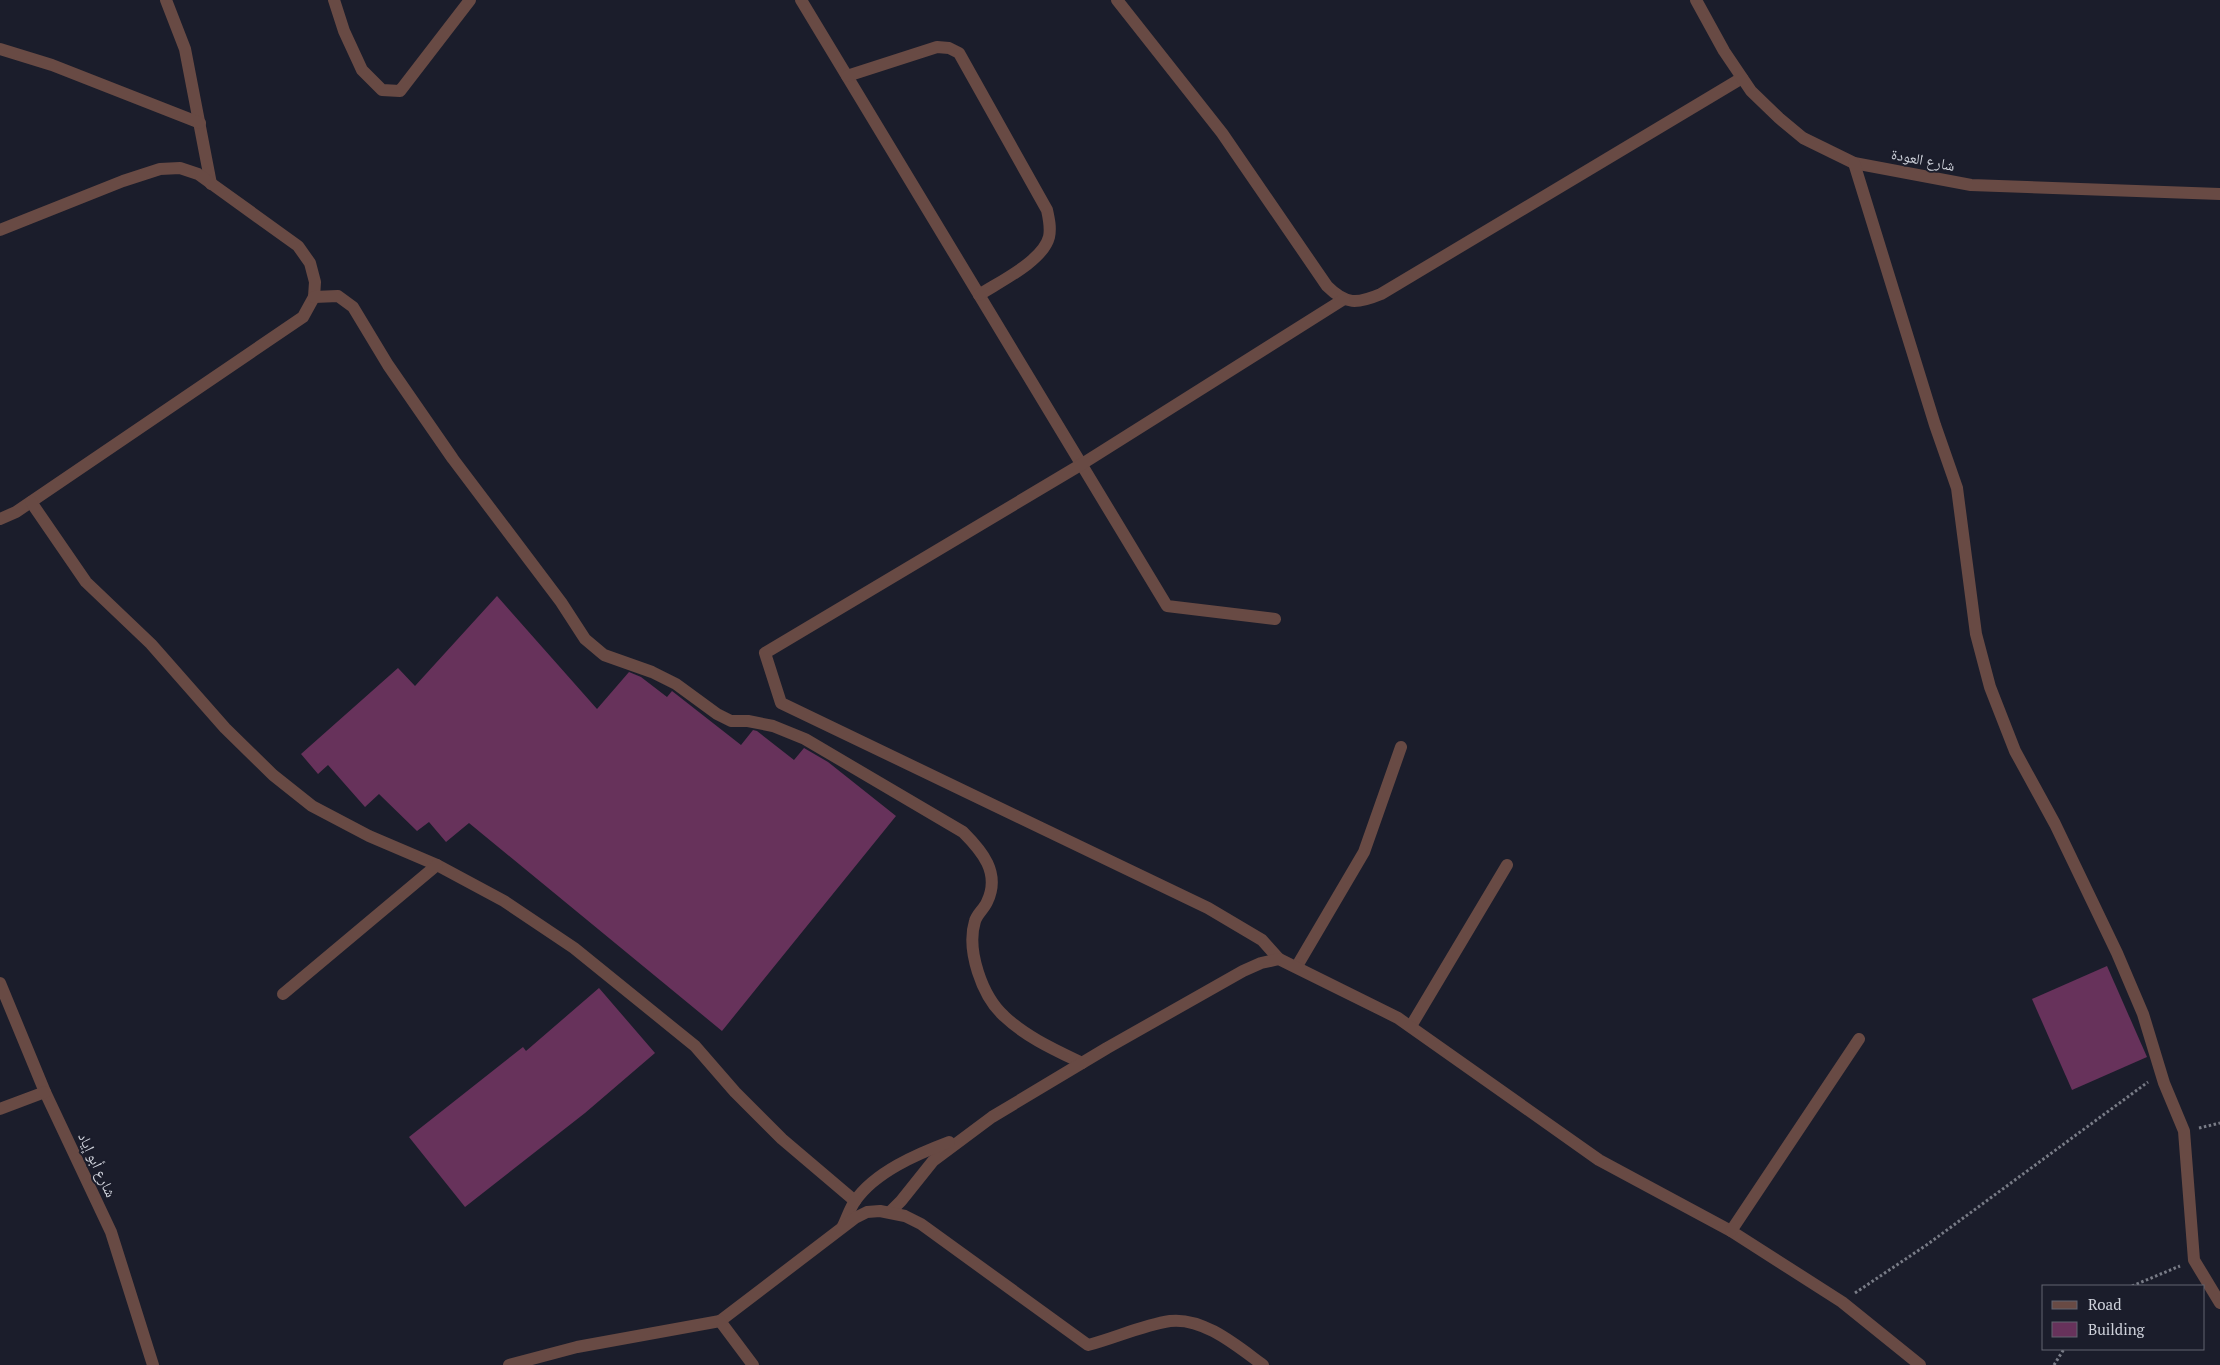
<svg xmlns="http://www.w3.org/2000/svg" width="2220" height="1365" font-family="'PT Serif','Noto Naskh Arabic',serif">
  <style>
    .building { fill: #67325b }
    .lines { fill: none; stroke-linecap: round; stroke-linejoin: round }
    .path { stroke: #797c87; stroke-width: 3; stroke-dasharray: 2.5 2.5; stroke-linecap: butt }
    .street { stroke: #684a44; stroke-width: 12 }
    .labels { text-anchor: middle; stroke-width: 4; stroke-linejoin: round; paint-order: stroke }
    .street-label { font-size: 15px; fill: #cfd2db; stroke: #1b1d2b }
  </style>
  <rect width="100%" height="100%" fill="#1b1d2b"/>
  <g class="building">
    <path d="M 497,596 L 597,709 L 629,672 L 641,677 L 667,697 L 672,691 L 741,745 L 753,730 L 757,731 L 794,760 L 804,748 L 828,762 L 896,816 L 722,1031 L 469,823 L 446,842 L 429,822 L 417,831 L 379,794 L 365,807 L 328,765 L 318,774 L 301,754 L 398,668 L 415,686 Z"/>
    <path d="M 2107,966 L 2147,1057 L 2072,1090 L 2032,999 Z"/>
    <path d="M 599,988 L 655,1053 L 585,1113 L 465,1207 L 409,1137 L 523,1047 L 526,1051 Z"/>
  </g>
  <g class="lines">
    <g class="path">
      <path d="M 2199,1128 L 2220,1123"/>
      <path d="M 2132,1286 L 2180,1266"/>
      <path d="M 1855,1293 L 1928,1244 L 2148,1082"/>
      <path d="M 2054,1365 L 2064,1349"/>
    </g>
    <g class="street">
      <path d="M 166,0 L 185,49 L 211,184"/>
      <path d="M 334,0 L 344,31 L 362,70 L 382,90 L 400,91 L 470,0"/>
      <path d="M 801,0 L 1167,606 L 1275,619"/>
      <path d="M 1117,0 L 1222,133 L 1327,286 C 1346,305 1357,304 1381,294 L 1742,78"/>
      <path d="M 1696,0 L 1724,51 L 1751,91 L 1779,118 L 1803,138 L 1854,163 L 1971,185 L 2220,194"/>
      <path d="M 0,49 L 52,65 L 200,123"/>
      <path d="M 847,76 L 937,47 L 949,48 L 959,53 L 1047,210 C 1049,219 1051,228 1049,237 C 1043,261 999,282 979,295"/>
      <path d="M 1854,163 L 1935,425 L 1957,488 L 1976,634 L 1990,687 L 2015,751 L 2055,824 L 2117,953 L 2143,1014 L 2164,1083 L 2184,1131 L 2194,1260 L 2220,1303"/>
      <path d="M 0,230 L 123,181 L 160,169 L 180,168 L 198,174 L 298,246 L 310,263 L 315,282 L 314,297 L 303,317 L 16,512 L 0,519"/>
      <path d="M 314,297 L 338,296 L 353,307 L 388,365 L 453,459 L 561,602 L 585,639 L 604,655 L 652,672 L 676,684 L 717,714 L 731,721 L 748,721 L 773,726 L 805,739 L 963,832 C 982,851 1001,873 987,902 C 984,909 977,914 975,921 C 966,950 982,996 1004,1016 C 1026,1037 1055,1050 1082,1063"/>
      <path d="M 31,502 L 86,582 L 151,644 L 225,728 L 273,775 L 312,806 L 369,836 L 437,865 L 504,901 L 574,948 L 695,1046 L 735,1092 L 782,1139 L 855,1201"/>
      <path d="M 1279,959 L 1262,940 L 1208,908 L 781,703 L 765,653 L 1082,464 L 1344,299"/>
      <path d="M 1297,966 L 1364,852 L 1401,747"/>
      <path d="M 0,983 L 45,1092 L 111,1232 L 153,1365"/>
      <path d="M 283,994 L 437,865"/>
      <path d="M 1411,1026 L 1507,865"/>
      <path d="M 0,1109 L 45,1092"/>
      <path d="M 890,1212 L 901,1201 L 933,1161 L 992,1117 L 1107,1048 L 1243,971 L 1261,963 L 1279,959 L 1398,1018 L 1599,1160 L 1731,1231 L 1842,1302 L 1920,1365"/>
      <path d="M 843,1226 C 847,1218 850,1208 855,1201 C 875,1172 917,1154 949,1142"/>
      <path d="M 1731,1231 L 1859,1039"/>
      <path d="M 720,1321 L 855,1218 L 867,1212 L 880,1211 L 905,1216 L 921,1224 L 1088,1345 C 1115,1338 1143,1325 1170,1321 C 1204,1317 1238,1347 1263,1365"/>
      <path d="M 509,1365 L 577,1347 L 720,1321 L 753,1365"/>
    </g>
  </g>
  <g class="labels">
    <g class="street-label">
      <text transform="translate(1923 160) rotate(11)" y="5">شارع العودة</text>
      <text transform="translate(97 1165) rotate(65)" y="5">شارع أبو إياد</text>
    </g>
  </g>
  <rect x="2042" y="1285" width="162" height="65" fill="#1b1d2b" stroke="#636571"/>
  <rect x="2052" y="1301" width="25" height="8" fill="#684a44" stroke="#636571"/>
  <text x="2088" y="1310" font-size="15" fill="#cfd2db">Road</text>
  <rect x="2052" y="1322" width="25" height="15" fill="#67325b" stroke="#636571"/>
  <text x="2088" y="1335" font-size="15" fill="#cfd2db">Building</text>
</svg>
